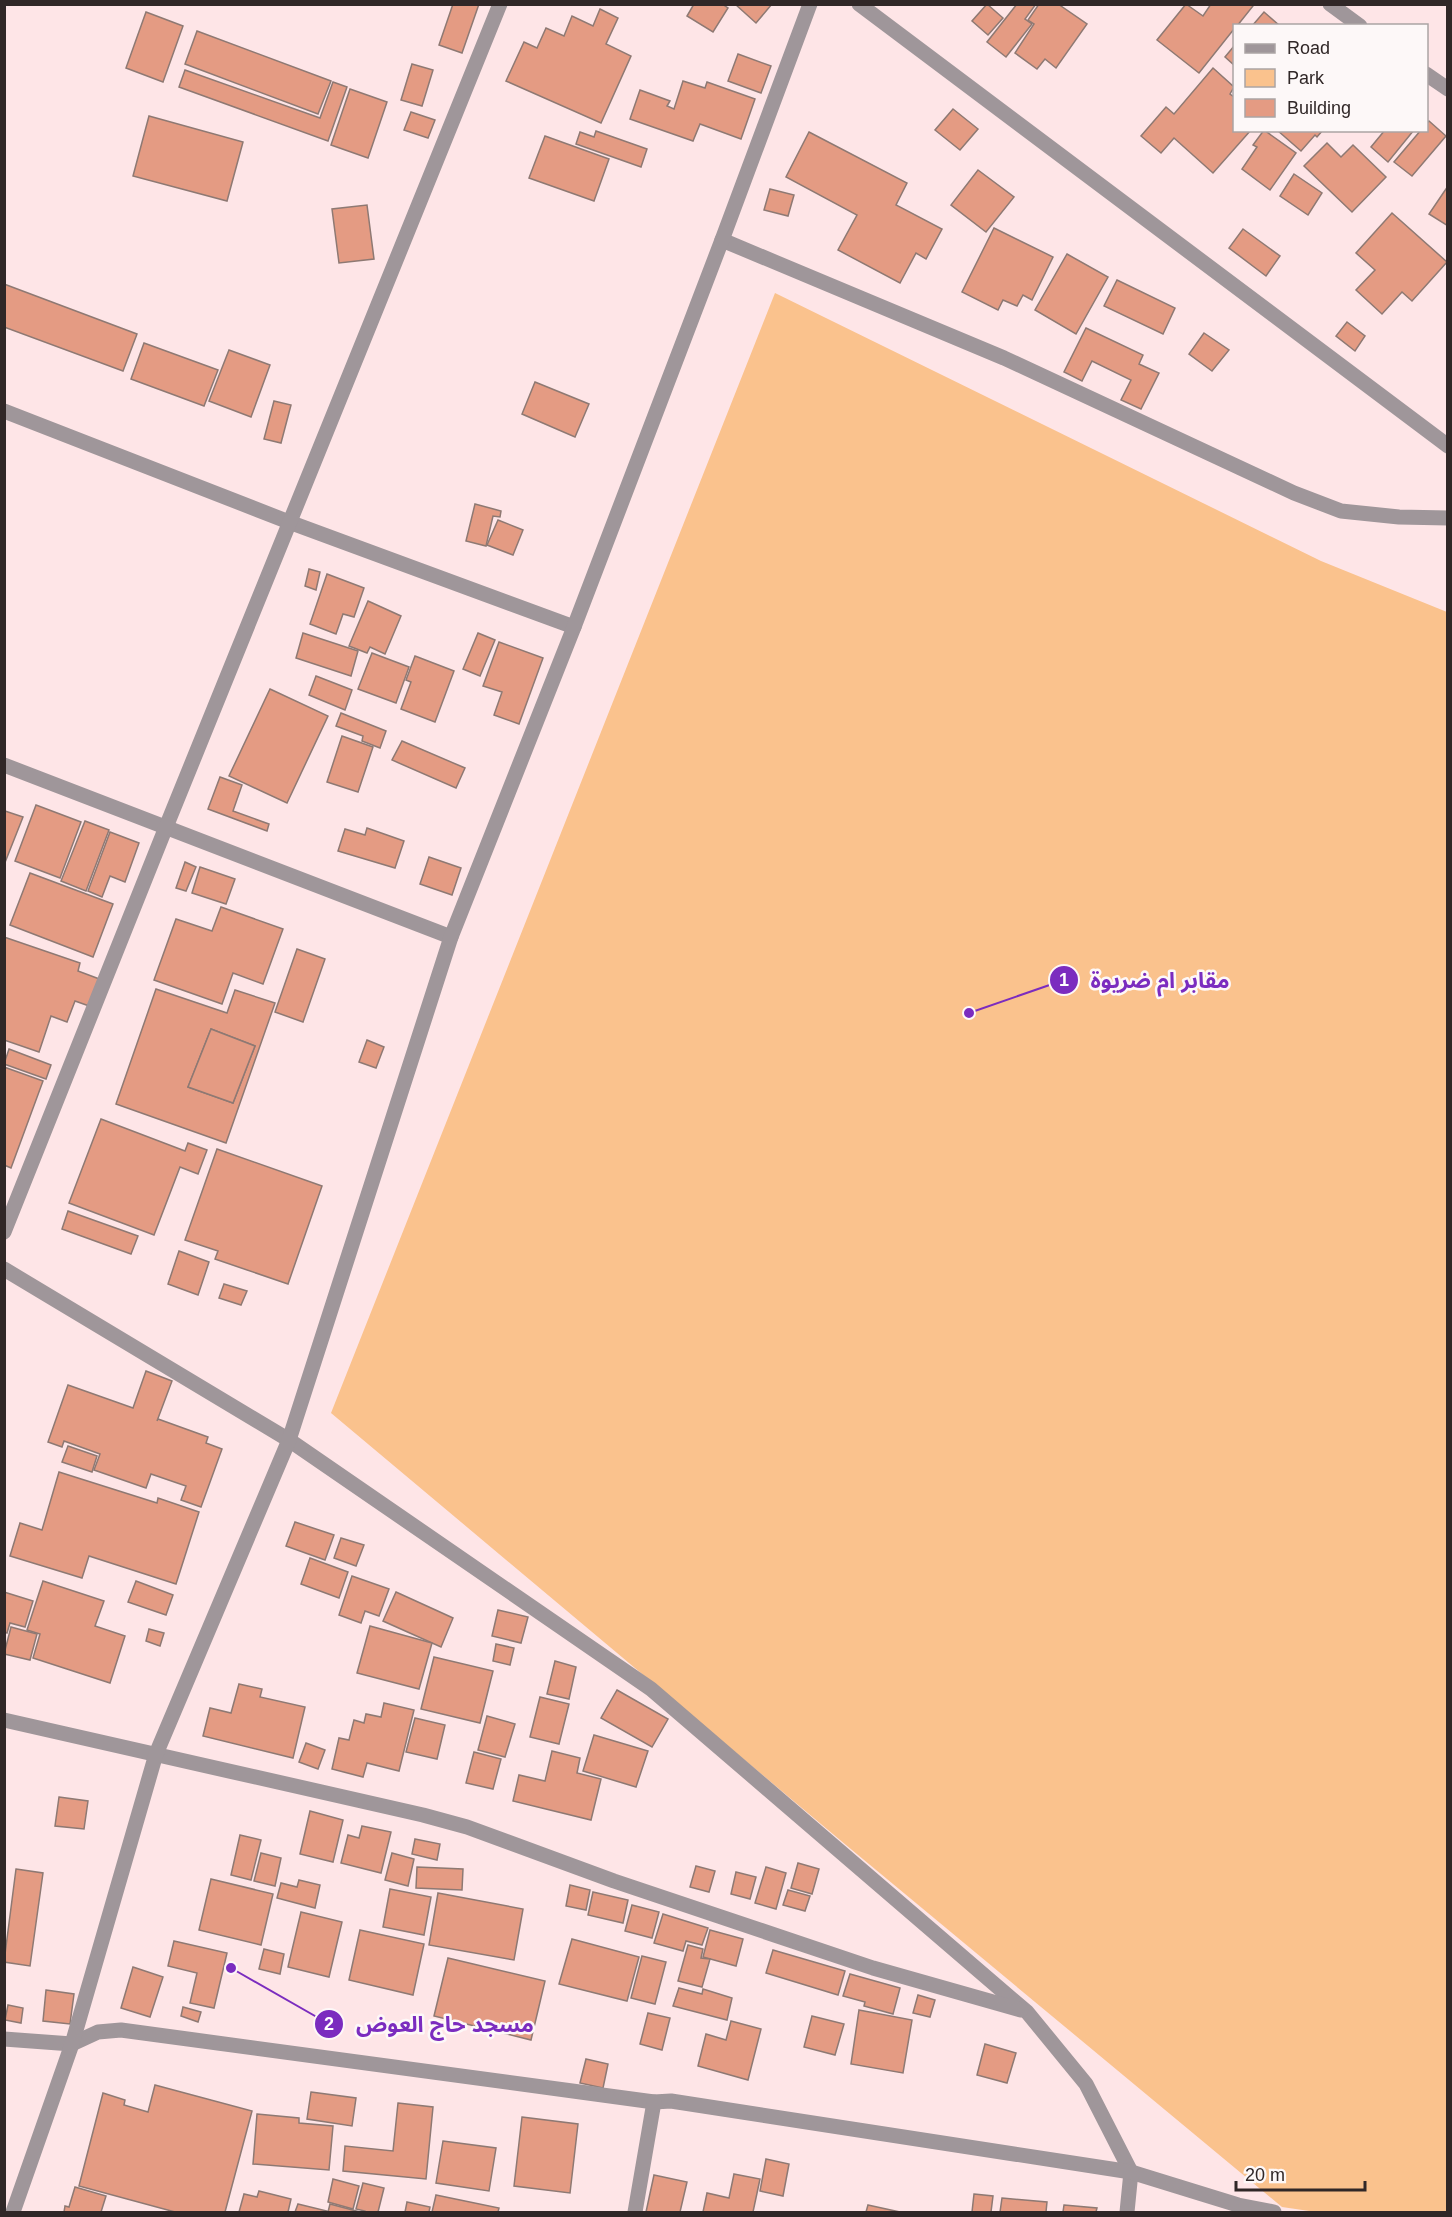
<svg xmlns="http://www.w3.org/2000/svg" width="1452" height="2217" font-family="Arial,'Noto Sans Arabic',sans-serif">
  <style>
    .green { fill: #fac28d }
    .building { fill: #e49b83; stroke: #8e7973; stroke-width: 1.5; fill-rule: evenodd }
    .lines { fill: none; stroke-linecap: round; stroke-linejoin: round }
    .minor { stroke: #9f969a; stroke-width: 15 }
    .leader { fill: none; stroke: #7b2cbf; stroke-width: 2 }
    .callout-dot { fill: #7b2cbf; stroke: #fdf8f8; stroke-width: 2 }
    .mark-label { font-size: 18px; text-anchor: middle; font-weight: bold; fill: #fff }
    .callout-label { font-size: 22px; text-anchor: middle; font-weight: bold; fill: #7b2cbf; stroke: #fdf8f8; stroke-width: 5; stroke-linejoin: round; paint-order: stroke }
  </style>
  <rect width="100%" height="100%" fill="#fee5e7"/>
  <path class="green" d="M 775,293 L 1321,561 L 1447,612 L 1447,2212 L 1316,2212 L 1282,2207 L 846,1845 L 331,1413 Z"/>
  <g class="building">
    <path d="M 453,4 L 479,4 L 462,53 L 439,45 Z"/>
    <path d="M 694,4 L 722,4 L 728,8 L 713,32 L 687,16 Z"/>
    <path d="M 735,4 L 772,4 L 756,23 Z"/>
    <path d="M 987,4 L 1003,18 L 988,35 L 972,21 Z"/>
    <path d="M 1017,4 L 1036,4 L 1025,19 L 1032,24 L 1006,57 L 987,42 Z"/>
    <path d="M 1039,4 L 1058,4 L 1087,24 L 1056,68 L 1045,59 L 1037,69 L 1015,53 L 1034,24 L 1028,20 Z"/>
    <path d="M 1186,4 L 1203,16 L 1211,4 L 1250,4 L 1253,6 L 1237,26 L 1234,26 L 1234,29 L 1199,73 L 1157,40 Z"/>
    <path d="M 600,9 L 618,18 L 606,44 L 631,56 L 601,123 L 506,81 L 524,42 L 537,48 L 546,28 L 564,36 L 572,16 L 593,26 Z"/>
    <path d="M 146,12 L 183,26 L 163,82 L 126,68 Z"/>
    <path d="M 1264,12 L 1280,26 L 1252,26 Z"/>
    <path d="M 197,31 L 331,81 L 318,114 L 185,64 Z"/>
    <path d="M 1234,46 L 1234,65 L 1225,57 Z"/>
    <path d="M 738,54 L 771,66 L 761,93 L 728,81 Z"/>
    <path d="M 412,64 L 433,70 L 422,106 L 401,100 Z"/>
    <path d="M 1213,68 L 1234,87 L 1230,94 L 1234,97 L 1234,130 L 1251,130 L 1213,173 L 1174,138 L 1161,153 L 1141,136 L 1166,107 L 1174,114 Z"/>
    <path d="M 185,70 L 320,118 L 333,82 L 347,87 L 328,141 L 179,87 Z"/>
    <path d="M 683,81 L 705,88 L 707,82 L 755,99 L 741,139 L 700,124 L 693,141 L 630,119 L 640,90 L 670,101 L 667,106 L 674,109 Z"/>
    <path d="M 350,89 L 387,102 L 368,158 L 331,145 Z"/>
    <path d="M 953,109 L 978,129 L 960,150 L 935,130 Z"/>
    <path d="M 411,112 L 435,120 L 428,138 L 404,130 Z"/>
    <path d="M 149,116 L 243,142 L 227,201 L 133,176 Z"/>
    <path d="M 1429,121 L 1446,136 L 1412,176 L 1394,162 L 1421,130 L 1426,130 L 1426,124 Z"/>
    <path d="M 1264,130 L 1296,153 L 1270,190 L 1242,169 L 1257,147 L 1253,145 Z"/>
    <path d="M 1277,130 L 1323,130 L 1317,137 L 1315,135 L 1301,151 Z"/>
    <path d="M 1385,130 L 1414,130 L 1388,162 L 1371,147 Z"/>
    <path d="M 596,131 L 647,149 L 641,167 L 576,144 L 580,132 L 594,137 Z"/>
    <path d="M 809,132 L 907,183 L 896,205 L 942,229 L 926,259 L 916,253 L 900,283 L 838,250 L 857,215 L 786,177 Z"/>
    <path d="M 545,136 L 609,159 L 594,201 L 529,178 Z"/>
    <path d="M 1327,143 L 1341,157 L 1353,145 L 1386,177 L 1352,212 L 1304,166 Z"/>
    <path d="M 978,170 L 1014,197 L 986,232 L 951,205 Z"/>
    <path d="M 1294,174 L 1322,193 L 1308,215 L 1280,196 Z"/>
    <path d="M 1448,186 L 1448,226 L 1429,214 Z"/>
    <path d="M 770,189 L 794,195 L 788,216 L 764,210 Z"/>
    <path d="M 367,205 L 374,259 L 339,263 L 332,209 Z"/>
    <path d="M 1392,213 L 1447,262 L 1412,301 L 1402,292 L 1382,314 L 1356,290 L 1375,270 L 1356,253 Z"/>
    <path d="M 994,228 L 1053,257 L 1032,300 L 1023,295 L 1017,306 L 1003,300 L 998,310 L 962,292 Z"/>
    <path d="M 1243,229 L 1280,256 L 1266,276 L 1229,248 Z"/>
    <path d="M 1067,254 L 1108,277 L 1076,334 L 1035,310 Z"/>
    <path d="M 1117,280 L 1175,308 L 1163,334 L 1104,306 Z"/>
    <path d="M 4,284 L 137,334 L 123,371 L 4,327 Z"/>
    <path d="M 1347,322 L 1365,336 L 1355,351 L 1336,336 Z"/>
    <path d="M 1086,328 L 1143,355 L 1139,364 L 1159,373 L 1141,409 L 1121,400 L 1131,380 L 1092,361 L 1082,381 L 1064,372 Z"/>
    <path d="M 1204,333 L 1229,350 L 1212,371 L 1189,354 Z"/>
    <path d="M 144,343 L 218,370 L 204,406 L 131,379 Z"/>
    <path d="M 229,350 L 270,365 L 251,417 L 209,401 Z"/>
    <path d="M 535,382 L 589,404 L 575,437 L 522,414 Z"/>
    <path d="M 274,401 L 291,405 L 281,443 L 264,439 Z"/>
    <path d="M 475,504 L 501,511 L 500,517 L 493,516 L 486,546 L 466,541 Z"/>
    <path d="M 498,520 L 523,530 L 513,555 L 487,545 Z"/>
    <path d="M 309,569 L 320,572 L 316,590 L 305,586 Z"/>
    <path d="M 327,574 L 364,588 L 354,617 L 343,614 L 336,634 L 310,624 Z"/>
    <path d="M 368,601 L 401,616 L 385,654 L 370,647 L 367,653 L 349,646 Z"/>
    <path d="M 303,633 L 358,651 L 351,676 L 296,658 Z"/>
    <path d="M 478,633 L 495,640 L 480,676 L 463,669 Z"/>
    <path d="M 499,642 L 543,658 L 519,724 L 494,715 L 502,692 L 483,686 Z"/>
    <path d="M 372,653 L 409,667 L 396,703 L 358,689 Z"/>
    <path d="M 415,656 L 454,671 L 435,722 L 401,709 L 411,682 L 406,680 Z"/>
    <path d="M 316,676 L 352,690 L 345,710 L 309,695 Z"/>
    <path d="M 270,689 L 328,716 L 287,803 L 229,776 Z"/>
    <path d="M 341,713 L 386,731 L 380,748 L 362,741 L 363,736 L 336,726 Z"/>
    <path d="M 342,736 L 373,747 L 358,792 L 327,782 Z"/>
    <path d="M 402,741 L 465,768 L 456,788 L 392,760 Z"/>
    <path d="M 220,777 L 242,785 L 233,811 L 269,824 L 267,831 L 208,809 Z"/>
    <path d="M 36,805 L 81,822 L 60,878 L 15,861 Z"/>
    <path d="M 5,811 L 23,817 L 4,865 L 4,812 Z"/>
    <path d="M 85,821 L 109,830 L 86,891 L 61,881 Z"/>
    <path d="M 367,828 L 404,841 L 395,868 L 338,851 L 345,829 L 365,835 Z"/>
    <path d="M 110,832 L 139,843 L 125,882 L 110,876 L 102,897 L 88,891 Z"/>
    <path d="M 429,857 L 461,868 L 452,895 L 420,884 Z"/>
    <path d="M 185,862 L 196,867 L 186,891 L 176,888 Z"/>
    <path d="M 200,867 L 235,879 L 226,904 L 192,893 Z"/>
    <path d="M 30,873 L 113,904 L 93,957 L 10,925 Z"/>
    <path d="M 221,907 L 283,929 L 263,984 L 233,973 L 222,1004 L 154,980 L 176,919 L 212,931 Z"/>
    <path d="M 4,937 L 80,963 L 78,971 L 102,980 L 92,1007 L 75,1001 L 67,1022 L 51,1016 L 39,1052 L 4,1040 Z"/>
    <path d="M 297,949 L 325,959 L 303,1022 L 275,1012 Z"/>
    <path d="M 156,989 L 227,1013 L 235,990 L 275,1003 L 226,1143 L 116,1104 ZM 211,1029 L 255,1046 L 233,1103 L 188,1087 Z"/>
    <path d="M 211,1029 L 255,1046 L 233,1103 L 188,1087 Z"/>
    <path d="M 367,1040 L 384,1047 L 376,1068 L 359,1062 Z"/>
    <path d="M 9,1049 L 51,1065 L 46,1079 L 4,1064 Z"/>
    <path d="M 4,1067 L 43,1081 L 11,1168 L 4,1165 Z"/>
    <path d="M 101,1119 L 185,1151 L 188,1143 L 207,1150 L 198,1174 L 180,1167 L 154,1235 L 69,1203 Z"/>
    <path d="M 217,1149 L 322,1186 L 288,1284 L 215,1259 L 218,1251 L 185,1240 Z"/>
    <path d="M 68,1211 L 138,1236 L 131,1254 L 62,1229 Z"/>
    <path d="M 179,1251 L 209,1262 L 198,1295 L 168,1284 Z"/>
    <path d="M 224,1284 L 247,1291 L 241,1305 L 219,1298 Z"/>
    <path d="M 146,1371 L 172,1381 L 157,1421 L 158,1419 L 208,1437 L 206,1443 L 222,1449 L 201,1507 L 181,1500 L 186,1486 L 151,1474 L 146,1488 L 94,1470 L 100,1454 L 64,1441 L 62,1447 L 48,1442 L 68,1385 L 133,1408 Z"/>
    <path d="M 68,1446 L 97,1456 L 92,1472 L 62,1462 Z"/>
    <path d="M 59,1472 L 157,1503 L 158,1498 L 199,1512 L 176,1584 L 89,1556 L 82,1578 L 10,1556 L 20,1523 L 42,1530 Z"/>
    <path d="M 295,1522 L 334,1535 L 325,1560 L 286,1546 Z"/>
    <path d="M 341,1538 L 364,1545 L 356,1566 L 334,1558 Z"/>
    <path d="M 310,1558 L 348,1572 L 339,1598 L 301,1584 Z"/>
    <path d="M 352,1576 L 389,1589 L 379,1616 L 365,1611 L 361,1623 L 339,1615 Z"/>
    <path d="M 43,1581 L 104,1601 L 95,1626 L 125,1636 L 110,1683 L 33,1658 L 40,1634 L 27,1630 Z"/>
    <path d="M 136,1581 L 173,1595 L 166,1615 L 128,1602 Z"/>
    <path d="M 4,1592 L 33,1601 L 25,1627 L 10,1623 L 7,1633 L 4,1632 Z"/>
    <path d="M 396,1592 L 453,1618 L 441,1647 L 383,1621 Z"/>
    <path d="M 498,1610 L 528,1617 L 521,1643 L 492,1636 Z"/>
    <path d="M 370,1626 L 432,1643 L 419,1689 L 357,1673 Z"/>
    <path d="M 11,1627 L 37,1634 L 30,1660 L 4,1654 Z"/>
    <path d="M 149,1629 L 164,1633 L 160,1646 L 146,1641 Z"/>
    <path d="M 496,1644 L 514,1648 L 510,1665 L 493,1661 Z"/>
    <path d="M 434,1657 L 493,1671 L 480,1723 L 421,1709 Z"/>
    <path d="M 555,1661 L 576,1667 L 569,1699 L 547,1694 Z"/>
    <path d="M 239,1684 L 262,1689 L 260,1697 L 305,1707 L 293,1758 L 203,1736 L 210,1708 L 231,1713 Z"/>
    <path d="M 617,1690 L 668,1719 L 652,1747 L 601,1718 Z"/>
    <path d="M 540,1697 L 569,1704 L 559,1744 L 530,1737 Z"/>
    <path d="M 384,1703 L 414,1710 L 399,1771 L 367,1763 L 363,1777 L 332,1769 L 339,1738 L 349,1740 L 354,1720 L 364,1723 L 366,1714 L 381,1717 Z"/>
    <path d="M 487,1716 L 515,1724 L 505,1757 L 478,1750 Z"/>
    <path d="M 415,1718 L 445,1725 L 437,1759 L 406,1752 Z"/>
    <path d="M 594,1735 L 648,1751 L 636,1787 L 583,1771 Z"/>
    <path d="M 306,1743 L 325,1750 L 318,1769 L 299,1762 Z"/>
    <path d="M 552,1751 L 580,1758 L 577,1773 L 601,1779 L 591,1820 L 513,1801 L 519,1775 L 545,1781 Z"/>
    <path d="M 474,1752 L 501,1759 L 493,1789 L 466,1783 Z"/>
    <path d="M 59,1797 L 88,1801 L 84,1829 L 55,1826 Z"/>
    <path d="M 310,1811 L 343,1820 L 333,1862 L 300,1854 Z"/>
    <path d="M 362,1826 L 391,1832 L 381,1873 L 341,1863 L 348,1835 L 359,1838 Z"/>
    <path d="M 240,1835 L 261,1840 L 251,1880 L 231,1875 Z"/>
    <path d="M 415,1839 L 440,1844 L 437,1860 L 412,1854 Z"/>
    <path d="M 261,1853 L 281,1858 L 275,1886 L 254,1881 Z"/>
    <path d="M 392,1853 L 414,1859 L 408,1886 L 385,1880 Z"/>
    <path d="M 798,1863 L 819,1869 L 812,1894 L 791,1888 Z"/>
    <path d="M 696,1866 L 715,1871 L 709,1892 L 690,1887 Z"/>
    <path d="M 417,1867 L 463,1869 L 462,1890 L 416,1888 Z"/>
    <path d="M 766,1867 L 786,1873 L 776,1909 L 755,1903 Z"/>
    <path d="M 16,1869 L 43,1873 L 30,1966 L 4,1962 Z"/>
    <path d="M 736,1872 L 756,1877 L 750,1899 L 731,1894 Z"/>
    <path d="M 211,1879 L 273,1894 L 261,1945 L 199,1930 Z"/>
    <path d="M 299,1880 L 320,1885 L 315,1908 L 277,1898 L 281,1883 L 297,1887 Z"/>
    <path d="M 570,1885 L 590,1890 L 586,1910 L 566,1906 Z"/>
    <path d="M 390,1889 L 431,1897 L 424,1935 L 383,1927 Z"/>
    <path d="M 788,1890 L 810,1896 L 805,1911 L 783,1905 Z"/>
    <path d="M 593,1892 L 628,1900 L 623,1923 L 588,1915 Z"/>
    <path d="M 438,1893 L 523,1909 L 514,1960 L 429,1945 Z"/>
    <path d="M 632,1905 L 659,1912 L 652,1938 L 625,1931 Z"/>
    <path d="M 301,1912 L 342,1922 L 329,1977 L 288,1967 Z"/>
    <path d="M 663,1914 L 708,1928 L 702,1945 L 686,1941 L 683,1951 L 654,1943 Z"/>
    <path d="M 360,1930 L 424,1944 L 413,1995 L 349,1980 Z"/>
    <path d="M 710,1930 L 743,1939 L 736,1966 L 703,1957 Z"/>
    <path d="M 572,1939 L 639,1957 L 627,2001 L 559,1984 Z"/>
    <path d="M 174,1941 L 227,1953 L 214,2008 L 190,2003 L 197,1973 L 168,1966 Z"/>
    <path d="M 688,1945 L 703,1949 L 701,1958 L 710,1959 L 702,1987 L 678,1981 Z"/>
    <path d="M 264,1949 L 284,1954 L 280,1974 L 259,1969 Z"/>
    <path d="M 773,1950 L 845,1971 L 838,1995 L 766,1973 Z"/>
    <path d="M 642,1956 L 666,1962 L 655,2004 L 631,1998 Z"/>
    <path d="M 448,1958 L 545,1981 L 531,2040 L 434,2016 Z"/>
    <path d="M 133,1967 L 163,1977 L 150,2017 L 121,2008 Z"/>
    <path d="M 850,1974 L 900,1988 L 893,2014 L 864,2006 L 865,2002 L 843,1996 Z"/>
    <path d="M 679,1988 L 702,1994 L 703,1989 L 732,1998 L 727,2020 L 673,2006 Z"/>
    <path d="M 46,1990 L 74,1994 L 70,2024 L 43,2021 Z"/>
    <path d="M 918,1995 L 935,2000 L 930,2017 L 913,2013 Z"/>
    <path d="M 8,2005 L 23,2008 L 21,2023 L 5,2020 Z"/>
    <path d="M 183,2007 L 201,2012 L 198,2022 L 181,2016 Z"/>
    <path d="M 859,2010 L 912,2020 L 903,2073 L 851,2064 Z"/>
    <path d="M 648,2013 L 670,2018 L 662,2050 L 640,2044 Z"/>
    <path d="M 812,2016 L 844,2024 L 835,2055 L 804,2047 Z"/>
    <path d="M 731,2021 L 761,2029 L 748,2080 L 698,2066 L 706,2034 L 726,2040 Z"/>
    <path d="M 985,2044 L 1016,2053 L 1007,2083 L 977,2075 Z"/>
    <path d="M 586,2059 L 608,2064 L 603,2088 L 580,2083 Z"/>
    <path d="M 155,2085 L 252,2111 L 225,2212 L 175,2212 L 79,2186 L 103,2093 L 125,2100 L 124,2105 L 148,2112 Z"/>
    <path d="M 311,2092 L 356,2098 L 352,2126 L 307,2119 Z"/>
    <path d="M 398,2103 L 433,2107 L 426,2179 L 343,2171 L 345,2146 L 393,2151 Z"/>
    <path d="M 257,2114 L 299,2118 L 299,2123 L 333,2126 L 329,2170 L 253,2164 Z"/>
    <path d="M 522,2117 L 578,2124 L 570,2193 L 514,2186 Z"/>
    <path d="M 443,2141 L 496,2148 L 489,2191 L 436,2183 Z"/>
    <path d="M 766,2159 L 789,2164 L 783,2196 L 760,2191 Z"/>
    <path d="M 734,2174 L 760,2179 L 753,2212 L 703,2212 L 707,2193 L 729,2198 Z"/>
    <path d="M 654,2175 L 687,2182 L 680,2212 L 646,2212 Z"/>
    <path d="M 333,2179 L 359,2186 L 353,2209 L 328,2202 Z"/>
    <path d="M 363,2183 L 384,2188 L 378,2212 L 365,2212 L 365,2211 L 356,2209 Z"/>
    <path d="M 75,2187 L 106,2196 L 101,2212 L 64,2212 L 65,2206 L 69,2207 Z"/>
    <path d="M 259,2191 L 291,2199 L 288,2212 L 239,2212 L 244,2194 L 257,2197 Z"/>
    <path d="M 974,2194 L 993,2196 L 991,2212 L 972,2212 Z"/>
    <path d="M 436,2195 L 499,2208 L 498,2212 L 432,2212 Z"/>
    <path d="M 1002,2198 L 1047,2202 L 1046,2212 L 1000,2212 Z"/>
    <path d="M 407,2202 L 430,2207 L 429,2212 L 405,2212 Z"/>
    <path d="M 298,2204 L 327,2211 L 327,2212 L 295,2212 Z"/>
    <path d="M 330,2204 L 360,2212 L 328,2212 Z"/>
    <path d="M 868,2205 L 900,2212 L 866,2212 Z"/>
    <path d="M 1064,2205 L 1097,2208 L 1096,2212 L 1063,2212 Z"/>
  </g>
  <g class="lines">
    <g class="minor">
      <path d="M 859,4 L 1448,446"/>
      <path d="M 1330,4 L 1360,26"/>
      <path d="M 1426,74 L 1448,89"/>
      <path d="M 722,240 L 1004,358 L 1294,493 L 1341,511 L 1399,517 L 1448,518"/>
      <path d="M 4,411 L 289,522 L 574,627"/>
      <path d="M 4,765 L 451,937"/>
      <path d="M 4,1232 L 166,827 L 500,4"/>
      <path d="M 4,1269 L 289,1440 L 651,1689 L 1027,2012 L 1086,2084 L 1131,2172 L 1127,2212"/>
      <path d="M 4,1720 L 423,1815 L 467,1827 L 614,1881 L 873,1968 L 1021,2010"/>
      <path d="M 4,2039 L 72,2044 L 98,2032 L 121,2030 L 654,2102 L 671,2101 L 1131,2172 L 1238,2205 L 1274,2212"/>
      <path d="M 13,2212 L 72,2044 L 156,1754 L 289,1440 L 451,937 L 574,627 L 722,240 L 810,4"/>
      <path d="M 635,2212 L 654,2102"/>
    </g>
  </g>
  <path class="leader" d="M969 1013L1064 980M231 1968L329 2024"/>
  <g class="callout-dot">
    <circle cx="969" cy="1013" r="6"/>
    <circle cx="231" cy="1968" r="6"/>
    <circle cx="1064" cy="980" r="15"/>
    <circle cx="329" cy="2024" r="15"/>
  </g>
  <g class="mark-label">
    <text x="1064" y="986">1</text>
    <text x="329" y="2030">2</text>
  </g>
  <g class="callout-label">
    <text x="1160" y="988">مقابر ام ضريوة</text>
    <text x="445" y="2032">مسجد حاج العوض</text>
  </g>
  <rect width="1452" height="2217" fill="none" stroke="#302727" stroke-width="12"/>
  <rect x="1233" y="24" width="195" height="108" fill="#fdf8f8" stroke="#aba4a4" stroke-width="1.5"/>
  <rect x="1245" y="44" width="30" height="9" fill="#9f969a" stroke="#aba4a4" stroke-width="1.5"/>
  <text x="1287" y="54" font-size="18" fill="#302727">Road</text>
  <rect x="1245" y="69" width="30" height="18" fill="#fac28d" stroke="#aba4a4" stroke-width="1.5"/>
  <text x="1287" y="84" font-size="18" fill="#302727">Park</text>
  <rect x="1245" y="99" width="30" height="18" fill="#e49b83" stroke="#aba4a4" stroke-width="1.5"/>
  <text x="1287" y="114" font-size="18" fill="#302727">Building</text>
  <path d="M1236 2181v9h129v-9" fill="none" stroke="#302727" stroke-width="3"/>
  <text x="1245" y="2181" font-size="18" fill="#302727" stroke="#fdf8f8" stroke-width="4.5" paint-order="stroke">20 m</text>
</svg>
